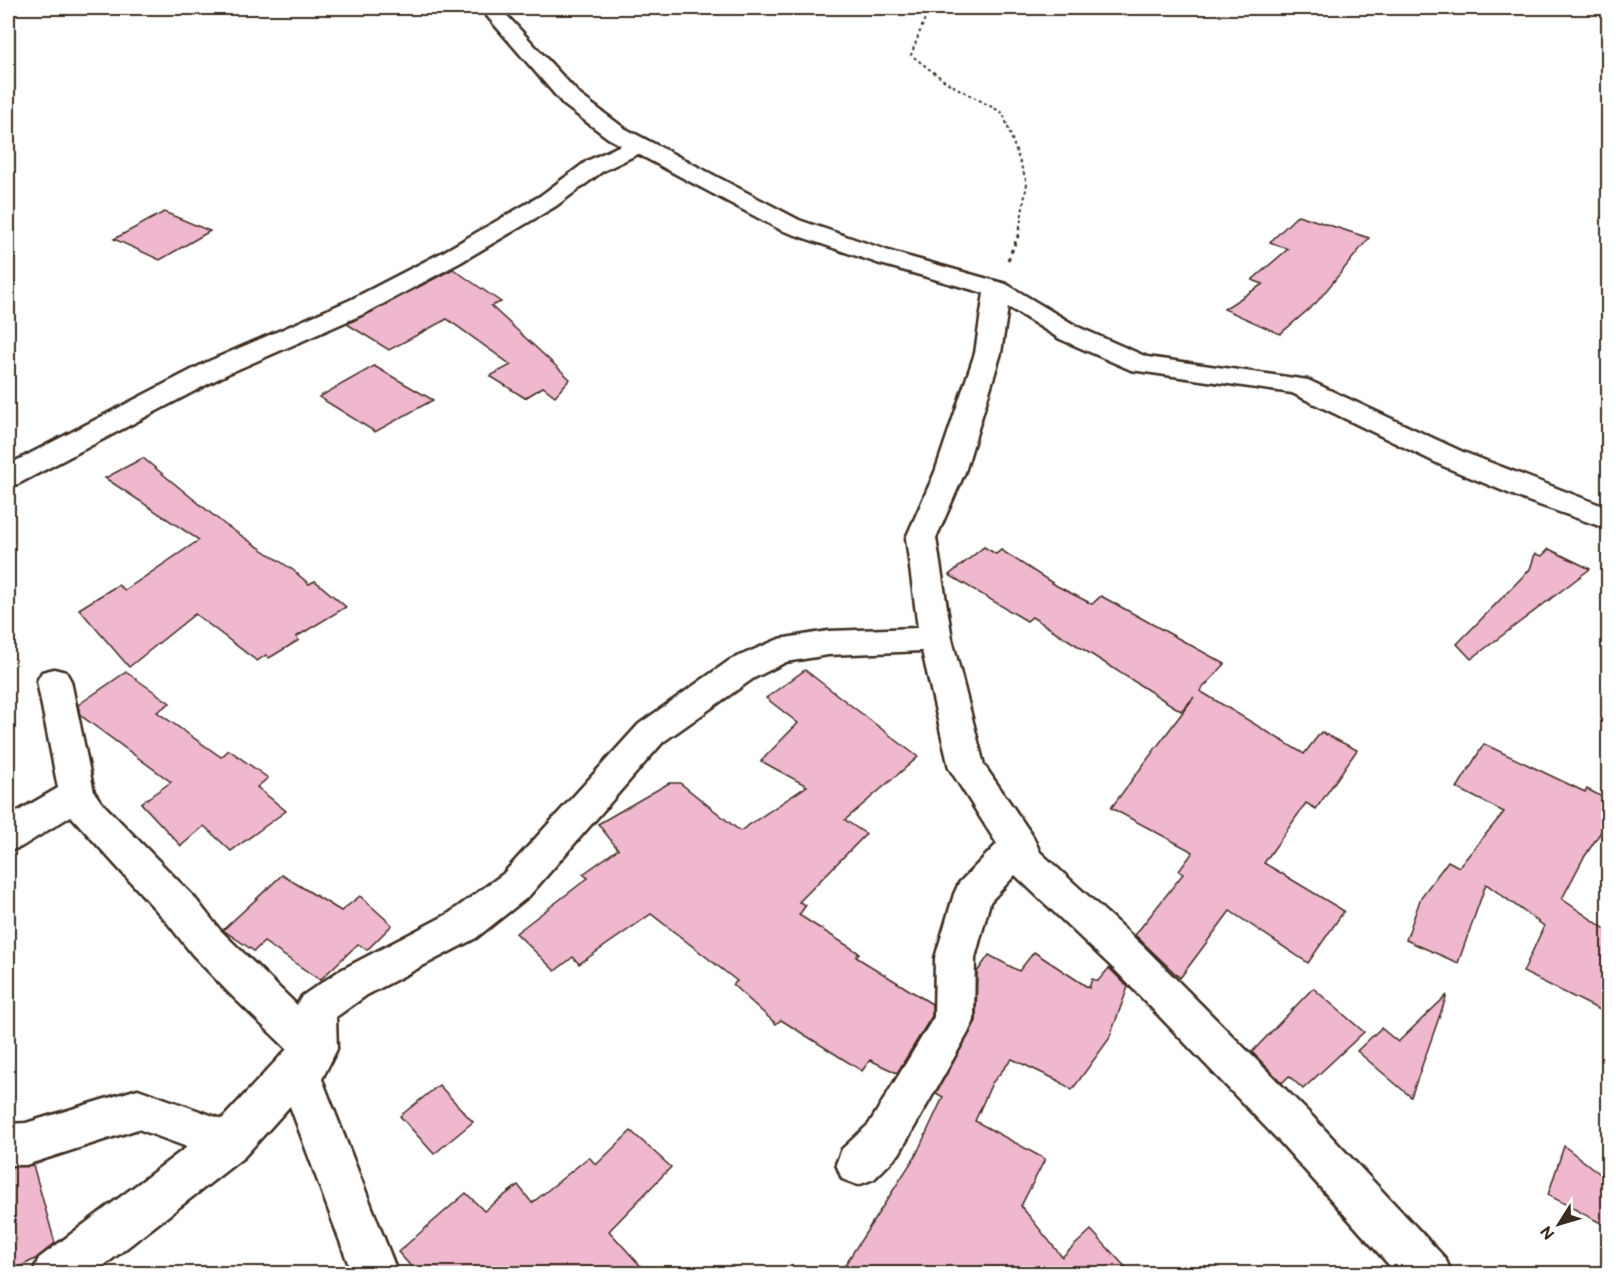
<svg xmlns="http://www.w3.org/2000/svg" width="1616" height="1281" font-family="'Balsamiq Sans',sans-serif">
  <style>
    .building { fill: #f0b8ce; stroke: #3b2a1e; stroke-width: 1.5 }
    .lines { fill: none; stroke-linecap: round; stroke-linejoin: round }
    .street-casing { stroke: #3b2a1e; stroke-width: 5 }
    .path-far1 { stroke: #3b2a1e; stroke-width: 2; stroke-dasharray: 3 3; stroke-linecap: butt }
    .path { stroke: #3b2a1e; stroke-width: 3; stroke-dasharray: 4 4; stroke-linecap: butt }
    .street { fill: #fff; fill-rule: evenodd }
  </style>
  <rect width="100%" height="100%" fill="#fff"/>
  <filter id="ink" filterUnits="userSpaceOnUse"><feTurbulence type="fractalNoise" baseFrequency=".0167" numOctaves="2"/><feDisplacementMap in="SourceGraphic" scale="12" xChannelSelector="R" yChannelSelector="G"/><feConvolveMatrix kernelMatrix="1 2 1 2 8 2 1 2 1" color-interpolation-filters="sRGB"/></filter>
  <g filter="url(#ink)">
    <g class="building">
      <path d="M 164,212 L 210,231 L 160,260 L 114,239 Z"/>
      <path d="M 1298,215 L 1369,238 L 1316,303 L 1280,334 L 1224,309 L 1263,284 L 1252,280 L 1288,249 L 1270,242 Z"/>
      <path d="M 453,269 L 501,302 L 491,306 L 570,379 L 555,396 L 543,387 L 525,398 L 490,376 L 511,365 L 447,319 L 389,350 L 347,324 Z"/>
      <path d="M 374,366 L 433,400 L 375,432 L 319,397 Z"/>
      <path d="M 143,458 L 224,524 L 293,570 L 309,584 L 315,581 L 346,607 L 296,637 L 299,640 L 269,658 L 266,655 L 257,661 L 195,614 L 129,667 L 79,609 L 118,585 L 125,590 L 199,540 L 105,478 Z"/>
      <path d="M 984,547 L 996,554 L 1001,550 L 1057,586 L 1092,604 L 1101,596 L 1225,664 L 1200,691 L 1304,754 L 1321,732 L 1357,750 L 1316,809 L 1306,803 L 1264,863 L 1344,911 L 1308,963 L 1230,911 L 1180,978 L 1135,935 L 1183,874 L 1179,871 L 1193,852 L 1111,808 L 1194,697 L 1181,711 L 1032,617 L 1027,621 L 949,575 Z"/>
      <path d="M 1549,549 L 1590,569 L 1471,659 L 1457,644 L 1530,569 L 1535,554 L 1542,556 Z"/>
      <path d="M 805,670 L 918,757 L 845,820 L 866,834 L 799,902 L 806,905 L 799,915 L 859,953 L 856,957 L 932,1004 L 932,1016 L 897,1073 L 870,1060 L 862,1071 L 781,1020 L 776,1024 L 733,985 L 737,981 L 651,914 L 579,964 L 573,957 L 555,971 L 516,933 L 588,878 L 583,874 L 618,849 L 598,824 L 669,783 L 680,783 L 740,831 L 807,786 L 761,761 L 798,723 L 766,698 Z"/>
      <path d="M 126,672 L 170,703 L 157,712 L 221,757 L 229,750 L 268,778 L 257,787 L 286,811 L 231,851 L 204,826 L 181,846 L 141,803 L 171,782 L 80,715 L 78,705 Z"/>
      <path d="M 1484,744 L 1585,792 L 1587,789 L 1608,800 L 1608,821 L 1583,859 L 1562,899 L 1608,931 L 1608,1014 L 1523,972 L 1544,926 L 1486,884 L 1458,963 L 1406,940 L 1421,897 L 1448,861 L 1459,867 L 1504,812 L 1457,788 Z"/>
      <path d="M 282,875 L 341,911 L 360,896 L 392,925 L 367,950 L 358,944 L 320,980 L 264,942 L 254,951 L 223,930 Z"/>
      <path d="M 1034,952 L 1089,988 L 1092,979 L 1098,981 L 1109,968 L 1128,987 L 1109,1039 L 1072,1090 L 1059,1081 L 1012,1059 L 992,1083 L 975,1121 L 1045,1159 L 1021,1206 L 1062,1257 L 1091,1230 L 1132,1274 L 839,1274 L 916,1155 L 943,1097 L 936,1093 L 976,1021 L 977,972 L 989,955 L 1019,971 Z"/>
      <path d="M 1313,988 L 1364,1032 L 1303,1089 L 1289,1076 L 1282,1083 L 1252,1052 Z"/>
      <path d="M 1447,995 L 1411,1097 L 1357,1051 L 1381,1028 L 1398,1042 Z"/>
      <path d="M 439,1085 L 473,1122 L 434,1154 L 400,1116 Z"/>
      <path d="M 631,1131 L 671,1167 L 609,1231 L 648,1274 L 418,1274 L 398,1252 L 466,1193 L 484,1211 L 518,1185 L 532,1203 L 589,1157 L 596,1165 Z"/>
      <path d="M 1564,1146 L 1608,1180 L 1608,1227 L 1548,1195 Z"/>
      <path d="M 33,1165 L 55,1243 L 37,1258 L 8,1273 L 8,1167 Z"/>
    </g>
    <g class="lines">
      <defs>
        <path id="street" d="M 480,8 L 500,8 L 580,95 L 624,128 L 799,220 L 895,253 L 1006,284 L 1078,327 L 1147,357 L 1308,380 L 1463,452 L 1608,508 L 1608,529 L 1525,500 L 1443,466 L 1292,393 L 1131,370 L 1060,339 L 1008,307 L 1001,353 L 965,472 L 936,538 L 952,639 L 984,765 L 1032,835 L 1040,852 L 1144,947 L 1311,1115 L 1445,1258 L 1452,1274 L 1397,1274 L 1281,1143 L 1116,971 L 1015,875 L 990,902 L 975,958 L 974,1020 L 968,1033 L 899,1154 L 874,1179 L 858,1185 L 842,1179 L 836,1164 L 842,1149 L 869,1124 L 934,1017 L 935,958 L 954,894 L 959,883 L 997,844 L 949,768 L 922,651 L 828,655 L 786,662 L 754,678 L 663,742 L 529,896 L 476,938 L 367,995 L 336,1017 L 337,1049 L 322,1079 L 398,1274 L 352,1274 L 290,1106 L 244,1157 L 93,1274 L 32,1274 L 39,1258 L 187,1147 L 138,1129 L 26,1165 L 8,1165 L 8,1124 L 26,1123 L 138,1089 L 222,1119 L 287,1049 L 229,993 L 192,954 L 166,921 L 71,816 L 21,847 L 8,851 L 8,817 L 58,788 L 37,681 L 42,672 L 54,669 L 66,672 L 71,681 L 94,792 L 101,802 L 194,897 L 220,930 L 297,1005 L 302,996 L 339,971 L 448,914 L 503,874 L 639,724 L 730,660 L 779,639 L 828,631 L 918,628 L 906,538 L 935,472 L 975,353 L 984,293 L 877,263 L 781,230 L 638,154 L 603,171 L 556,206 L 461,262 L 368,312 L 227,374 L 18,484 L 8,486 L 8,465 L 207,362 L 350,300 L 443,252 L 540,196 L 587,161 L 621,145 L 608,138 L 564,105 Z"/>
      </defs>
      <use href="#street" class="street-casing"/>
      <path class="path-far1" d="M 929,8 L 911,55 L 946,82 L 1003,113 L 1027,183 L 1020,226"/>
      <path class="path" d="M 1008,260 L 1018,236 L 1020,224"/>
      <use href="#street" class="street"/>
    </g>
  </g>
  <rect width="1616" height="1281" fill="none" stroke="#fff" stroke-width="30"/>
  <rect x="15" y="15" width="1586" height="1251" fill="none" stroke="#3b2a1e" stroke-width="2" filter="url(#ink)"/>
  <g transform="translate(1559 1224) rotate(233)" stroke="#ffffff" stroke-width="4.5" paint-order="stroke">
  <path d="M0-4.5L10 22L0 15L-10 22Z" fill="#3b2a1e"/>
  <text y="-9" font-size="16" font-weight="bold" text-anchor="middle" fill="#3b2a1e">N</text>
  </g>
</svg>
